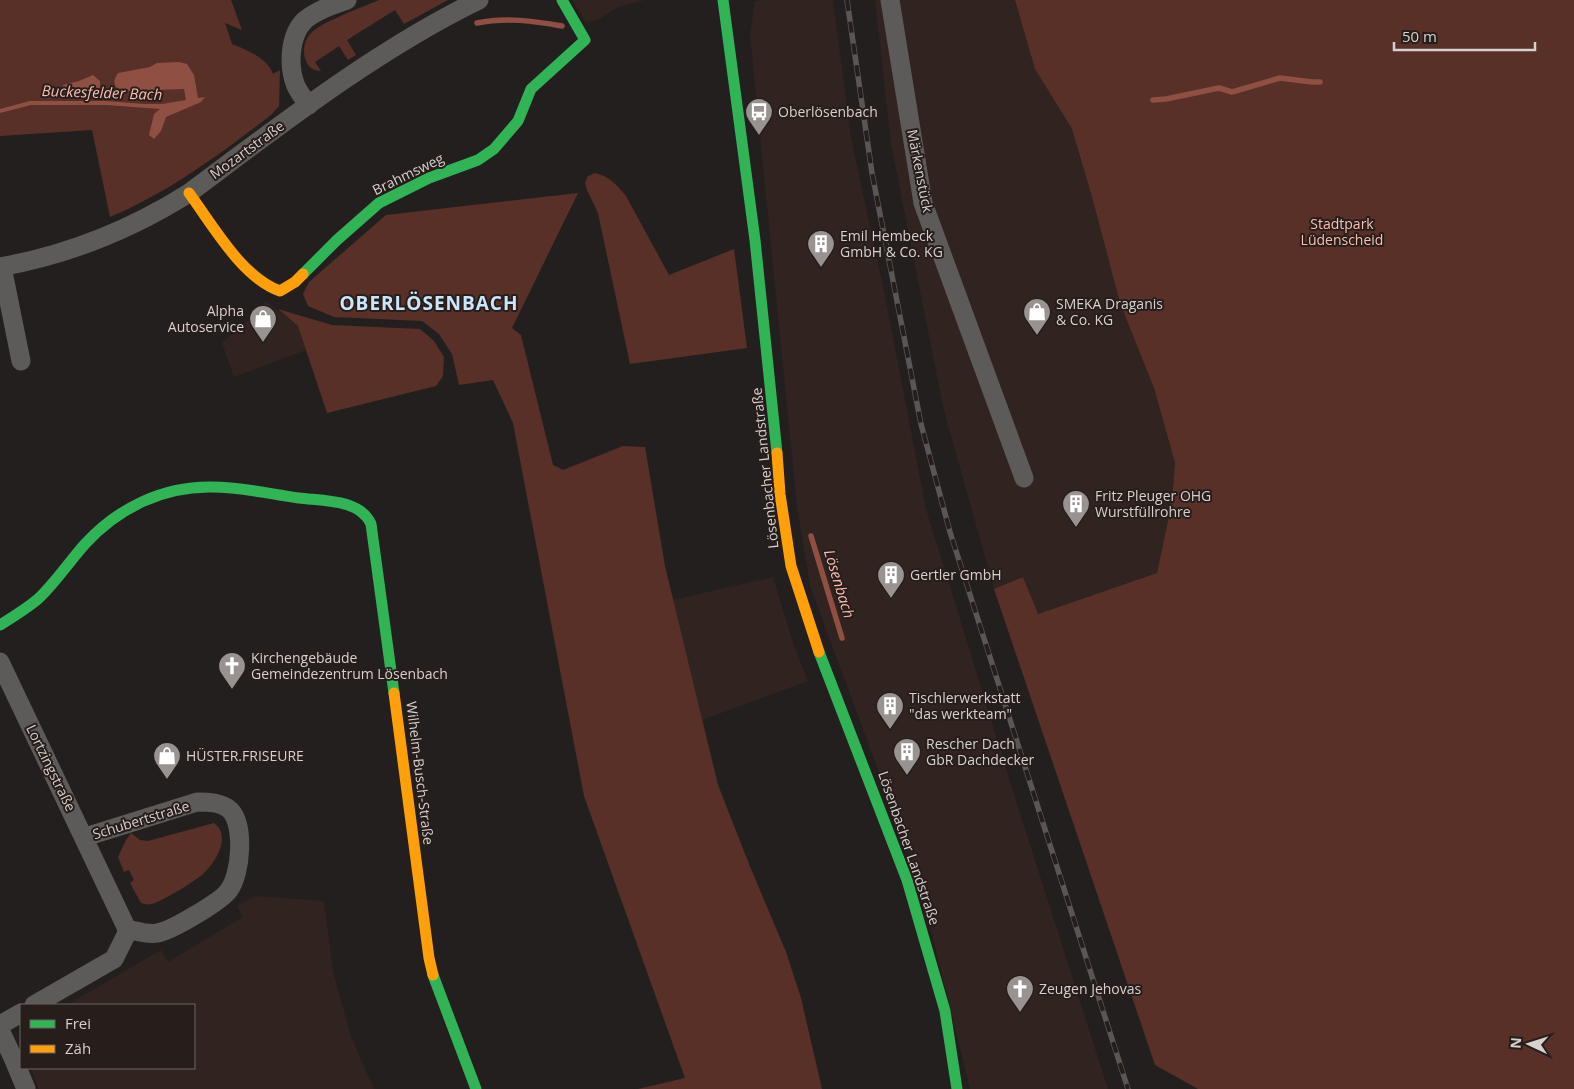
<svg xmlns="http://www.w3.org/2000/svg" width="1574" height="1089" font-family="'Open Sans',sans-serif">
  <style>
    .built { fill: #312320 }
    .green { fill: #583028 }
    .water { fill: #8f4f42 }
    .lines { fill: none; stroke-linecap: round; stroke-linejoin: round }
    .stream { stroke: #8f4f42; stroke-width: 5.5 }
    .street { stroke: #5d5a5a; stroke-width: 19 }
    .fast { stroke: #30b455; stroke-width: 11 }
    .slow { stroke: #ff9f0a; stroke-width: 11 }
    .rail-casing { stroke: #595656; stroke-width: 5.5 }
    .rail { stroke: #271e1c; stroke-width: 4; stroke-dasharray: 11; stroke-linecap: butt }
    .labels { text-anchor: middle; stroke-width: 4; stroke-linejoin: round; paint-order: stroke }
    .poi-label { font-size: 14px; fill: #d6d0ce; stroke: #271e1c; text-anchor: start }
    .street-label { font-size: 14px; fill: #d6d0ce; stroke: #271e1c }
    .park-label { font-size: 14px; fill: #fcbeaf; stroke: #271e1c }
    .water-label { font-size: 15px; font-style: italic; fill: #fbbcae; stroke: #271e1c }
    .district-label { font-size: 19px; font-weight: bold; letter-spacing: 1px; fill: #cbe5fa; stroke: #271e1c }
  </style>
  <rect width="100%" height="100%" fill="#241f1f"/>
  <g class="built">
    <path d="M 572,0 L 645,0 L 618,7 L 599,19 L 586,23 Z"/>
    <path d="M 765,0 L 833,0 L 851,138 L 884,291 L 926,509 L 1017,804 L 1108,1089 L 970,1089 L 918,877 L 810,586 L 797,506 L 750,35 L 755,1 Z"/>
    <path d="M 875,0 L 1015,0 L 1035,69 L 1072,129 L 1092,197 L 1120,303 L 1154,388 L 1175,463 L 1172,502 L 1157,573 L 1037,614 L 1023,577 L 994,589 L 943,407 L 891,144 Z"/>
    <path d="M 266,301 L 298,326 L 306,350 L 234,377 L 222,343 L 243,325 Z"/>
    <path d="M 773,577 L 793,643 L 808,681 L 702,720 L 673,600 Z"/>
    <path d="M 255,896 L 324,901 L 333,971 L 351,1037 L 374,1089 L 39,1089 L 31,1068 L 194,1068 L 194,1005 L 67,1005 L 161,950 L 168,962 L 243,917 L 237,906 Z"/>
  </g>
  <g class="green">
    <path d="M 0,0 L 231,0 L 242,30 L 225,23 L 232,44 C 247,50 267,58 273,74 L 280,70 L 279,106 L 271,115 C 220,154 169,192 110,217 L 92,130 L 0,136 Z"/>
    <path d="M 379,0 L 448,0 L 404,24 L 395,10 L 347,40 L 356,55 L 348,60 L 339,46 L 315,62 L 321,71 C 314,71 308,67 306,61 C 302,52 304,39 312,32 C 324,21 363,7 379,0 Z"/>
    <path d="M 1015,0 L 1574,0 L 1574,1089 L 1198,1089 L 1155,1065 L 994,589 L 1023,577 L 1038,614 L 1157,573 L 1172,502 L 1175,463 L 1154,388 L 1120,303 L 1092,197 L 1072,129 L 1035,69 Z"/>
    <path d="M 595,173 C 609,176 617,185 626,196 L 669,275 L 734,249 L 747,348 L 630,364 L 598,213 L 587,190 L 585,183 L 588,176 Z"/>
    <path d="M 578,193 L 512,328 L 521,335 L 553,465 L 563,470 L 623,446 L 645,447 L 665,566 L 718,785 L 749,864 L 786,952 L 801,998 L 822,1089 L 638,1089 L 685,1078 L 584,796 L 513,423 L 493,380 L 459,385 L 452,354 L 439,334 L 422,321 L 334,317 L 308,306 L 303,294 L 309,282 L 386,215 Z"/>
    <path d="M 278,309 L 332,325 L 420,329 L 434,341 L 444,357 L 443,376 L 436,386 L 327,413 L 298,326 Z"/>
    <path d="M 214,823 C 232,836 216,862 203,874 C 195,881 163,901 152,904 C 148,905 145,904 141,903 L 130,883 L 134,880 L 129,870 L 124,872 L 118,857 L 126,840 L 131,833 L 140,840 L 148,841 Z"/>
  </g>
  <g class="water">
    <path d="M 179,62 L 187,64 L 194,75 L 198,98 L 205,97 L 201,102 L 166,117 L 161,131 L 154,139 L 149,135 L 154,114 L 160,109 L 106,105 L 31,105 L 0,113 L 0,109 L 30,101 L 107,101 L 144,104 L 162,104 L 186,100 L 184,89 L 124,91 L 116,87 C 113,81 115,78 118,73 L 150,67 L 157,63 Z"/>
    <path d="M 93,75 L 100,81 L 100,89 L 97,94 L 70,93 L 63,90 L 63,85 L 79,81 Z"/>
  </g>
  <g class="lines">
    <g class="stream">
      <path d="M 477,23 C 506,17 534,21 562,26"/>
      <path d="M 1153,100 L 1166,99 L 1219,88 L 1232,92 L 1280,78 L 1312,82 L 1320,82"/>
      <path d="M 811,536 L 842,638"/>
    </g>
    <g class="street">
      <path d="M 890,0 L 923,203 L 1024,478"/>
      <path d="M 309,105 C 304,99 299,93 296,86 C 288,67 289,35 305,20 C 317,10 333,5 347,0"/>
      <path d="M 0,267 C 67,255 132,229 189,193 C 280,125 378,49 479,0"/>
      <path d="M 2,267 L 21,361"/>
      <path d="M 0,662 L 127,929"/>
      <path d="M 85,837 L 197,802 C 208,802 221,802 230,810 C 245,825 241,874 229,890 C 222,901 171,931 157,933 C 148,935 137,931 127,929"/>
      <path d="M 34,1005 L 114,959 L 126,935 L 127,929"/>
      <path d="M 0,1025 L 21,1013"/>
      <path d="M 0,1030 L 14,1060 L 26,1089"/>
    </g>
    <g class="fast">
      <path d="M 723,0 L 755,240 L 777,453"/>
      <path d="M 303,274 L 337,240 L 379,203 L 429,178 L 478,160 L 494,149 L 518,121 L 531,89 L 585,40 L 562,0"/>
      <path d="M 0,625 C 13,617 26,609 38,599 C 55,583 69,562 85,544 C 118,508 163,486 212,487 C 242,487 270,494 299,498 C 322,501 360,499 371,524 L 394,693"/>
      <path d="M 819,652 L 907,880 L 945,1011 L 957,1089"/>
      <path d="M 433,975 L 476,1089"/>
    </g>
    <g class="slow">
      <path d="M 189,193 C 212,224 242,278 280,291 L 295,282 L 303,274"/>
      <path d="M 777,453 L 780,494 L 791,566 L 819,652"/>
      <path d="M 394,693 L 429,958 L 433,975"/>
    </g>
    <defs>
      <path id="rail" d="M 847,0 L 872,173 L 921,424 L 950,532 L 1128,1089"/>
    </defs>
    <use href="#rail" class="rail-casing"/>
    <use href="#rail" class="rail"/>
  </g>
  <defs>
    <symbol id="bus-pin" viewBox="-11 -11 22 30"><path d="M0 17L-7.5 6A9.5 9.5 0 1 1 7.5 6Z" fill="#989291" stroke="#271e1c"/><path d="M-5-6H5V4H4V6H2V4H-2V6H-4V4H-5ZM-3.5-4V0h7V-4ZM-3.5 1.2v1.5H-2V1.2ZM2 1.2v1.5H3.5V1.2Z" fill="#fff"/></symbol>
    <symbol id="building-pin" viewBox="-11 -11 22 30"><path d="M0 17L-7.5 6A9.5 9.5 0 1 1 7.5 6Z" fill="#989291" stroke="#271e1c"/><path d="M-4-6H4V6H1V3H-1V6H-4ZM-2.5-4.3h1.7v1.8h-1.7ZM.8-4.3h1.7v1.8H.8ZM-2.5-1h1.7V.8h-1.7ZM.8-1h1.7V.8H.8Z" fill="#fff"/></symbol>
    <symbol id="shop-pin" viewBox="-11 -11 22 30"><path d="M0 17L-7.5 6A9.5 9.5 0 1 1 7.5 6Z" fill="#989291" stroke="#271e1c"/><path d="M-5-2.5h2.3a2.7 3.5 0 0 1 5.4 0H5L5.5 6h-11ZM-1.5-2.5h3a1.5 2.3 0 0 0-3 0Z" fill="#fff"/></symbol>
    <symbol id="church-pin" viewBox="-11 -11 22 30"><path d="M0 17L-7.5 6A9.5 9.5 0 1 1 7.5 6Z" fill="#989291" stroke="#271e1c"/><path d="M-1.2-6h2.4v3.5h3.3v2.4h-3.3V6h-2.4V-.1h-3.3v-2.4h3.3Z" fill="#fff"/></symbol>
  </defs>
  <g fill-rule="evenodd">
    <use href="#bus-pin" x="743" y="96" width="32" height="43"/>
    <use href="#building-pin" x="805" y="228" width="32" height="43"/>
    <use href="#shop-pin" x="1021" y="296" width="32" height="43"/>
    <use href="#shop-pin" x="247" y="303" width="32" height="43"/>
    <use href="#building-pin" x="1060" y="488" width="32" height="43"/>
    <use href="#building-pin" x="875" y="559" width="32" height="43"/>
    <use href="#church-pin" x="216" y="650" width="32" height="43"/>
    <use href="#building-pin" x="874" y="690" width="32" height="43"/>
    <use href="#building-pin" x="891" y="736" width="32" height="43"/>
    <use href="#shop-pin" x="151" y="740" width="32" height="43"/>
    <use href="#church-pin" x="1004" y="973" width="32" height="43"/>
  </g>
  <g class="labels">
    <g class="poi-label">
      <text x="778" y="117">Oberlösenbach</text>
      <text x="840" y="241">Emil Hembeck<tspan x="840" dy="16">GmbH &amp; Co. KG</tspan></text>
      <text x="1056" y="309">SMEKA Draganis<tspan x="1056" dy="16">&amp; Co. KG</tspan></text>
      <text x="244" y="316" text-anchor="end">Alpha<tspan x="244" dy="16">Autoservice</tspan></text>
      <text x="1095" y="501">Fritz Pleuger OHG<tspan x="1095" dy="16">Wurstfüllrohre</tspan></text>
      <text x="910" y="580">Gertler GmbH</text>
      <text x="251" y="663">Kirchengebäude<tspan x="251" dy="16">Gemeindezentrum Lösenbach</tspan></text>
      <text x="909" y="703">Tischlerwerkstatt<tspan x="909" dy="16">"das werkteam"</tspan></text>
      <text x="926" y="749">Rescher Dach<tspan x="926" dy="16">GbR Dachdecker</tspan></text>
      <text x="186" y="761">HÜSTER.FRISEURE</text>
      <text x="1039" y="994">Zeugen Jehovas</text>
    </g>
    <g class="street-label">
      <text transform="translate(247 150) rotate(-36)" y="5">Mozartstraße</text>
      <text transform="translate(920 171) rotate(79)" y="5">Märkenstück</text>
      <text transform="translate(408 174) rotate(-26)" y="5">Brahmsweg</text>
      <text transform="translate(765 468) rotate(-96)" y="5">Lösenbacher Landstraße</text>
      <text transform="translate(51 768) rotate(64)" y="5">Lortzingstraße</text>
      <text transform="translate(420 773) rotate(83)" y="5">Wilhelm-Busch-Straße</text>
      <text transform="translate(141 820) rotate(-17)" y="5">Schubertstraße</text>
      <text transform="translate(909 848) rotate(71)" y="5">Lösenbacher Landstraße</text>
    </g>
    <g class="park-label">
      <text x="1342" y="229">Stadtpark<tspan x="1342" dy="16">Lüdenscheid</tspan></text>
    </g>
    <g class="water-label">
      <text transform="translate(102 93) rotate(2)" y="5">Buckesfelder Bach</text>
      <text transform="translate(839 584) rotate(73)" y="5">Lösenbach</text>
    </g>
    <g class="district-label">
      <text x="429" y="310">OBERLÖSENBACH</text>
    </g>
  </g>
  <rect x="20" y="1004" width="175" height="65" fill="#271e1c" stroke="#6d6563"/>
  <rect x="30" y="1020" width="25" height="8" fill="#30b455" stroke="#6d6563"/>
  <text x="65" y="1029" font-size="15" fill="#d6d0ce">Frei</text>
  <rect x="30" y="1045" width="25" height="8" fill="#ff9f0a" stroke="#6d6563"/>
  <text x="65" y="1054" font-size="15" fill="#d6d0ce">Zäh</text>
  <g transform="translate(1529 1044) rotate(274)" stroke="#271e1c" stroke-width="4" paint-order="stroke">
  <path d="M0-4L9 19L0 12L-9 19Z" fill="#d6d0ce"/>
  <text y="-8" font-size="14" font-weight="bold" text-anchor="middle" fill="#d6d0ce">N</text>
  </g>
  <path d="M1394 42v8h141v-8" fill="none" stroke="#d6d0ce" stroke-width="2.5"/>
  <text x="1402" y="42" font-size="15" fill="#d6d0ce" stroke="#271e1c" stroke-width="4" paint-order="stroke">50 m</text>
</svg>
